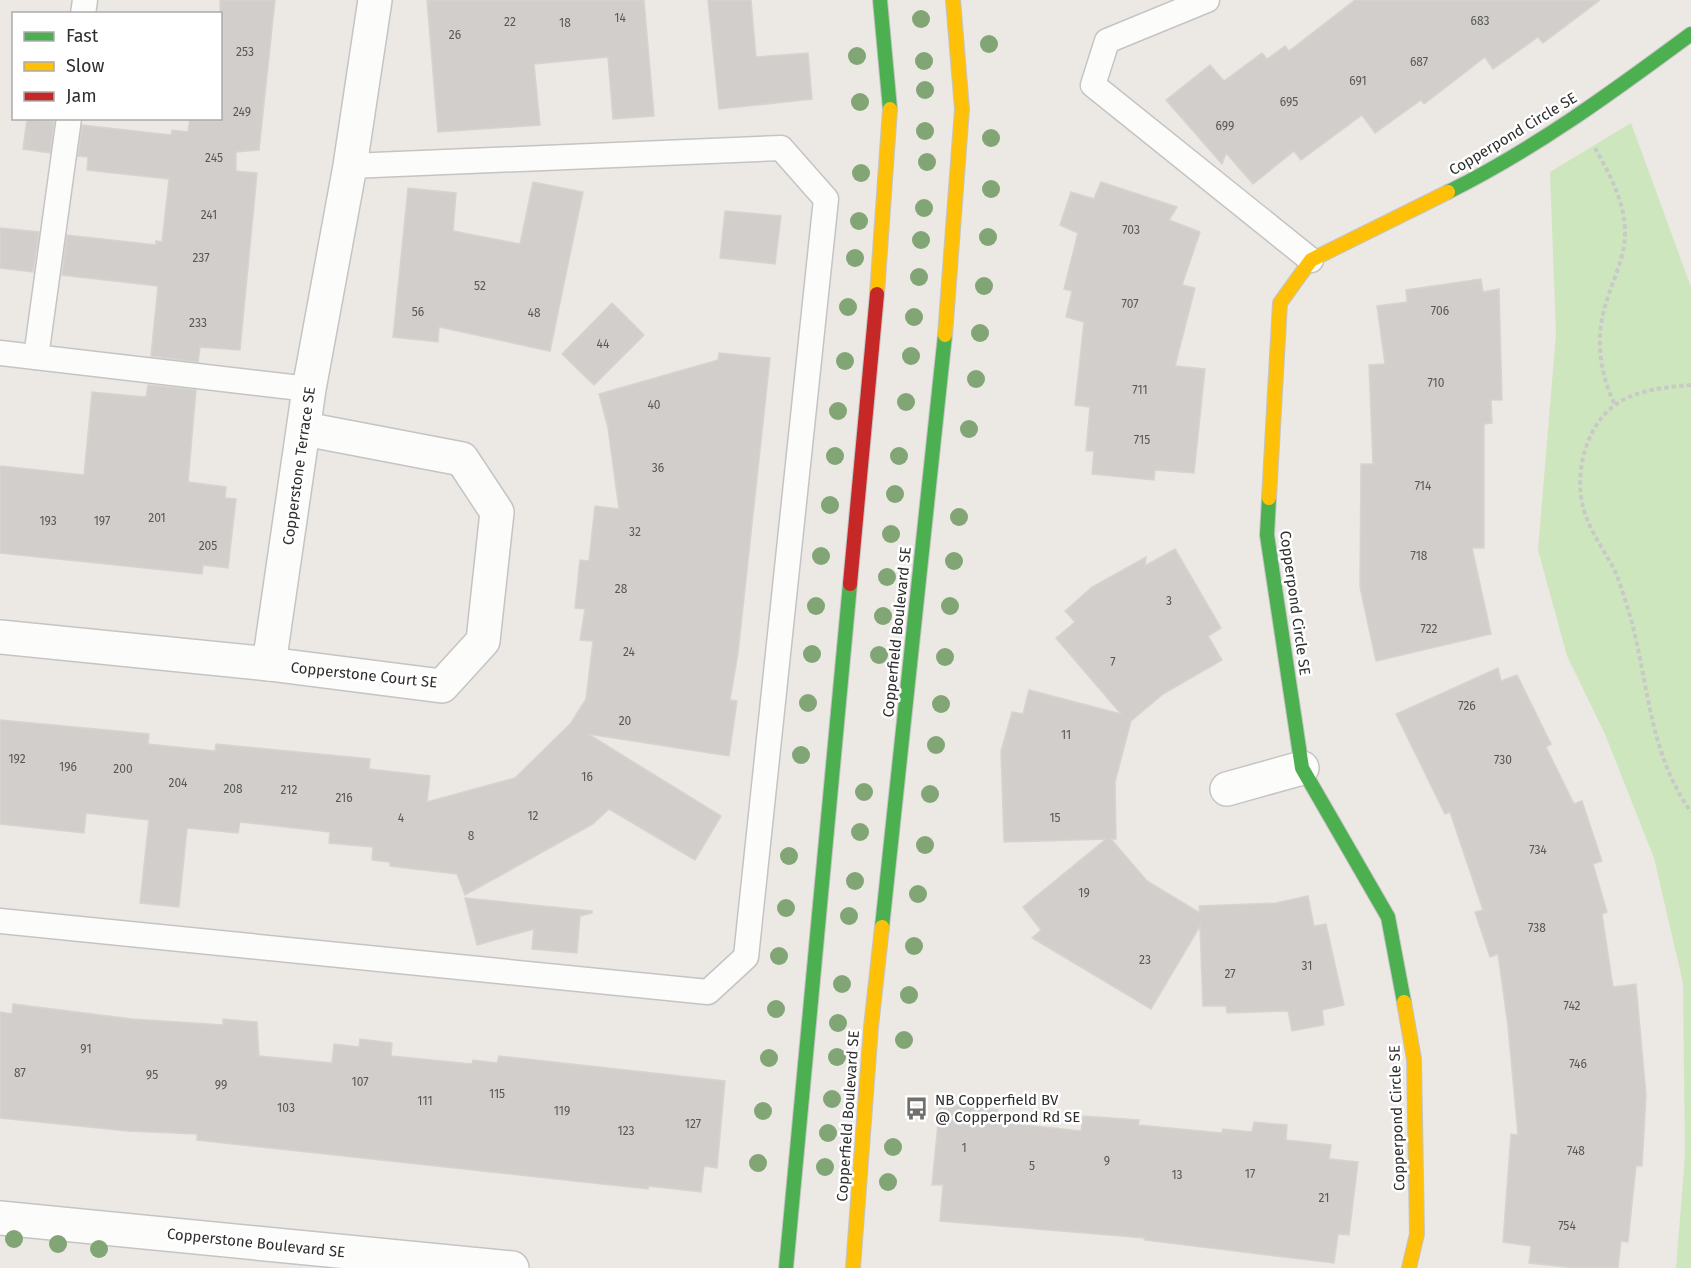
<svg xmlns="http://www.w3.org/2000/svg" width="1691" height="1268" font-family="'Fira Sans',sans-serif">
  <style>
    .green { fill: #cee6be }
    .building { fill: #d1cecb; stroke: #d7d4d0; stroke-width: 1.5 }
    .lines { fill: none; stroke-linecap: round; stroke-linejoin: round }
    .lane-casing { stroke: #c5c4c5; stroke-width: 27 }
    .street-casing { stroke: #c5c4c5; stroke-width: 36 }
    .fast-casing { stroke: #c5c4c5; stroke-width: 16 }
    .slow-casing { stroke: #c5c4c5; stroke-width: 16 }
    .jam-casing { stroke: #c5c4c5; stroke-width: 16 }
    .path { stroke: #c9c9c8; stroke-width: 4; stroke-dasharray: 4.5 3; stroke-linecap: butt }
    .lane { stroke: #fcfcfb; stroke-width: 24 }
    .street { stroke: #fcfcfb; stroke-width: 33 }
    .fast { stroke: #4caf50; stroke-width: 14 }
    .slow { stroke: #ffc107; stroke-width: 14 }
    .jam { stroke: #c62828; stroke-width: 14 }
    .tree { fill: #82a575 }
    .labels { text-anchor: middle; stroke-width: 5; stroke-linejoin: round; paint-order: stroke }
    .number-label { font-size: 12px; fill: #585857 }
    .street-label { font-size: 15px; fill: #2e2e2e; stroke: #fff }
    .poi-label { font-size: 15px; fill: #2e2e2e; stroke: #fff; text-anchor: start }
  </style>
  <rect width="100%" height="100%" fill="#ece8e4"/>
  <path class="green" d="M 1631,123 L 1691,287 L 1691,1268 L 1676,1268 L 1685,1156 L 1683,983 L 1654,858 L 1605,734 L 1567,656 L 1538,550 L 1556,334 L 1550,172 Z"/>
  <g class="building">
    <path d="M 220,0 L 275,0 L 259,150 L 236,152 L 236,171 L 257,173 L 240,350 L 200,347 L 198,362 L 151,356 L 158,286 L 62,275 L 67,235 L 156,245 L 156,241 L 162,242 L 169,179 L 87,170 L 88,157 L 78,156 L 82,125 L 171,135 L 172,130 L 188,132 L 190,118 L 220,118 Z"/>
    <path d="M 427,0 L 644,0 L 654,116 L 613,119 L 608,57 L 534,64 L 540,125 L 438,132 Z"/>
    <path d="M 708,0 L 751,0 L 756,57 L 808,53 L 812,99 L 719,109 Z"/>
    <path d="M 1355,0 L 1600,0 L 1543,43 L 1538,37 L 1493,69 L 1485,57 L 1424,104 L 1421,100 L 1375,133 L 1362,115 L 1301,160 L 1294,151 L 1253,184 L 1226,153 L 1222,164 L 1166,100 L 1210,65 L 1224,81 L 1262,53 L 1267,59 L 1285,46 L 1289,51 Z"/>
    <path d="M 27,119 L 54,122 L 50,153 L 23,149 Z"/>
    <path d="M 533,182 L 583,192 L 550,351 L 439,327 L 438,342 L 393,337 L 408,188 L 456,193 L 453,231 L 520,244 Z"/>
    <path d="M 1101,182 L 1177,207 L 1169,220 L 1200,232 L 1182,285 L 1195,288 L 1175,366 L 1205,369 L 1194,473 L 1155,470 L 1154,480 L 1092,474 L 1094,451 L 1086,451 L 1090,407 L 1075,405 L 1084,322 L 1066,317 L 1072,291 L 1064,289 L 1078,233 L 1060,225 L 1071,192 L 1094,199 Z"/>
    <path d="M 725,211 L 781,216 L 775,264 L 720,258 Z"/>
    <path d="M 0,228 L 39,232 L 33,272 L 0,268 Z"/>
    <path d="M 1481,279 L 1483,292 L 1499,289 L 1502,400 L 1491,400 L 1492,423 L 1484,424 L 1484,548 L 1472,548 L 1491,634 L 1376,661 L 1360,587 L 1361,464 L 1373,464 L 1369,365 L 1385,364 L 1377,306 L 1407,302 L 1406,290 Z"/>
    <path d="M 612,303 L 644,335 L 594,385 L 562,354 Z"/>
    <path d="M 719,353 L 770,358 L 738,653 L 730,700 L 737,701 L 729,756 L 588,734 L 721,816 L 695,860 L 609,809 L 593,824 L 465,895 L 457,874 L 390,866 L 390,862 L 372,860 L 373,847 L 329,843 L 330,832 L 240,822 L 238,833 L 187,828 L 179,907 L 140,903 L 149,820 L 86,813 L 84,833 L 0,824 L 0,720 L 149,734 L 148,744 L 215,751 L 216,744 L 370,759 L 369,769 L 430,776 L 427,802 L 515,778 L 571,723 L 586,699 L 593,641 L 580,640 L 585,609 L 575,608 L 580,560 L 589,561 L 595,506 L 619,509 L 608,428 L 599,394 L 718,360 Z"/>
    <path d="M 148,385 L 196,390 L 188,482 L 226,487 L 225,498 L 236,499 L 228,568 L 203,565 L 202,574 L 0,553 L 0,466 L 84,475 L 92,392 L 146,397 Z"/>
    <path d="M 1175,549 L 1221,628 L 1208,636 L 1222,660 L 1163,694 L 1131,721 L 1115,782 L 1116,839 L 1111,839 L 1147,881 L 1200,913 L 1199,906 L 1276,903 L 1308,896 L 1314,926 L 1326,924 L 1344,1005 L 1322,1010 L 1324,1025 L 1292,1031 L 1288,1011 L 1227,1013 L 1226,1006 L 1203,1006 L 1200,926 L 1151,1009 L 1032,938 L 1041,930 L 1023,907 L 1106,839 L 1004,842 L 1001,751 L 1012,712 L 1023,714 L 1029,690 L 1121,714 L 1056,638 L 1075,622 L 1065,611 L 1092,587 L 1146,557 L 1145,566 Z"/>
    <path d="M 1498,668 L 1501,681 L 1517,675 L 1551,744 L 1546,747 L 1574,804 L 1582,801 L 1602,861 L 1593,864 L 1607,912 L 1602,914 L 1613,987 L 1636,984 L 1646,1095 L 1642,1166 L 1636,1166 L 1628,1242 L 1621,1241 L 1618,1268 L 1576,1268 L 1529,1263 L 1531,1246 L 1503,1242 L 1511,1134 L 1518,1135 L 1508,1026 L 1498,954 L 1490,957 L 1475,912 L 1483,910 L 1450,812 L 1445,814 L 1396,714 Z"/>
    <path d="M 465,898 L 592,911 L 592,913 L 580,916 L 577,953 L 532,949 L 534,929 L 477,945 Z"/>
    <path d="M 13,1004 L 132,1019 L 223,1025 L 223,1019 L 257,1022 L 259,1056 L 332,1063 L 334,1044 L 359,1047 L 360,1039 L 392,1043 L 391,1056 L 472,1064 L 473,1060 L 497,1063 L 499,1056 L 725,1081 L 717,1168 L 704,1166 L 701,1192 L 649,1186 L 648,1189 L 197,1140 L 197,1134 L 128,1131 L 0,1118 L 0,1012 L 12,1014 Z"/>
    <path d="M 940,1103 L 998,1110 L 996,1122 L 1081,1131 L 1083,1116 L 1139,1120 L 1138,1125 L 1222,1133 L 1223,1129 L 1252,1132 L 1254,1122 L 1287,1125 L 1286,1140 L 1331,1145 L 1329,1159 L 1358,1162 L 1349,1235 L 1338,1234 L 1334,1263 L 1144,1240 L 1145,1238 L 940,1221 L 943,1185 L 932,1185 Z"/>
  </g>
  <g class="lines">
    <defs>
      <g id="lane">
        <path d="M 1207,0 L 1107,41 L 1093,85 L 1311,260"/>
        <path d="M 83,14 L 85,0"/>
        <path d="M 0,353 L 309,389"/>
        <path d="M 36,357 L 69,118"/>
        <path d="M 0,921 L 708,992 L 746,957 L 826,199 L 781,148 L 350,166"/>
      </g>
      <g id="street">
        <path d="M 0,637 L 269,664 L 309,389 L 350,166 L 375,0"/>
        <path d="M 269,664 L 442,686 L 483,641 L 497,512 L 462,459 L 305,429"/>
        <path d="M 1227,789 L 1302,768"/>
        <path d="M 0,1218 L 512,1268"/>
      </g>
      <g id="fast">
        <path d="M 880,0 L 890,109"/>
        <path d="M 1448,192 C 1535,149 1614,91 1691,34"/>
        <path d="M 1269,498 L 1267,535 L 1302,768 L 1388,917 L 1404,1002"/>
        <path d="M 882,927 L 945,335"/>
        <path d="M 786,1268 L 850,584"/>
      </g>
      <g id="slow">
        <path d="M 877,294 L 890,109"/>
        <path d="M 945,335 L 962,109 L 953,0"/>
        <path d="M 1269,498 L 1280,303 L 1311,260 L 1448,192"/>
        <path d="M 1404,1002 L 1414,1059 L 1417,1234 L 1409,1268"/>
        <path d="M 853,1268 L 871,1027 L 882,927"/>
      </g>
      <path id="jam" d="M 850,584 L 877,294"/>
    </defs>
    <use href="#lane" class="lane-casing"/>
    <use href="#street" class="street-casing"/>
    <use href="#fast" class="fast-casing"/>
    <use href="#slow" class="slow-casing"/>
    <use href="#jam" class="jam-casing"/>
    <g class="path">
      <path d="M 1595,148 C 1609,173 1624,200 1625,230 C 1626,253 1615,275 1608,297 C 1595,333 1598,370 1615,405"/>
      <path d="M 1691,385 C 1667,387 1643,389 1621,401 C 1586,421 1573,474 1584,510 C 1590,532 1605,551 1615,571 C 1622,588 1627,606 1632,623 C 1649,689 1650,754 1691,812"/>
    </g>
    <use href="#lane" class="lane"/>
    <use href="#street" class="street"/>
    <use href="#fast" class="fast"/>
    <use href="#slow" class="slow"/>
    <use href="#jam" class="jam"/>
  </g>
  <g class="tree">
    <circle cx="921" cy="19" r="9"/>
    <circle cx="989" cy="44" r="9"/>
    <circle cx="857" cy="56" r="9"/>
    <circle cx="924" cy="61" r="9"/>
    <circle cx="925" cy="90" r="9"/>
    <circle cx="860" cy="102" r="9"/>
    <circle cx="925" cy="131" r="9"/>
    <circle cx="991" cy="138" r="9"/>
    <circle cx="927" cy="162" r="9"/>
    <circle cx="861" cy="173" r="9"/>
    <circle cx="991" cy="189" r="9"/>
    <circle cx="924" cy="208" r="9"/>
    <circle cx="859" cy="221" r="9"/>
    <circle cx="988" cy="237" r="9"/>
    <circle cx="921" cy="240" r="9"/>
    <circle cx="855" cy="258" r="9"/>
    <circle cx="919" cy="277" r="9"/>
    <circle cx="984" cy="286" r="9"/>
    <circle cx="848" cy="307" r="9"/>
    <circle cx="914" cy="317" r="9"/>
    <circle cx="980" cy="333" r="9"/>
    <circle cx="911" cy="356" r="9"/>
    <circle cx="845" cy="361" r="9"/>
    <circle cx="976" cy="379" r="9"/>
    <circle cx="906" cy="402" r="9"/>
    <circle cx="838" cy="411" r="9"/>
    <circle cx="969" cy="429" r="9"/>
    <circle cx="835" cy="456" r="9"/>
    <circle cx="899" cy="456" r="9"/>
    <circle cx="895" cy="494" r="9"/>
    <circle cx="830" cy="505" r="9"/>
    <circle cx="959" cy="517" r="9"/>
    <circle cx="891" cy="534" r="9"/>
    <circle cx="821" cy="556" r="9"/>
    <circle cx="954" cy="561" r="9"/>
    <circle cx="887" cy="577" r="9"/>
    <circle cx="816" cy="606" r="9"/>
    <circle cx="950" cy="606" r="9"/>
    <circle cx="883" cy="616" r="9"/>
    <circle cx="812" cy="654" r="9"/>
    <circle cx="879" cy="655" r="9"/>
    <circle cx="945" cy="657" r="9"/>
    <circle cx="808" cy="703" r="9"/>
    <circle cx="941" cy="704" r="9"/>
    <circle cx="936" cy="745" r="9"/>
    <circle cx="801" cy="755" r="9"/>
    <circle cx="864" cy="792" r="9"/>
    <circle cx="930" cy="794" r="9"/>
    <circle cx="860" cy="832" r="9"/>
    <circle cx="925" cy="845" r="9"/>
    <circle cx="789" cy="856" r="9"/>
    <circle cx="855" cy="881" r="9"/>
    <circle cx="918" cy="894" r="9"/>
    <circle cx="786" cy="908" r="9"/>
    <circle cx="849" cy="916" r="9"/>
    <circle cx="914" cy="946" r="9"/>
    <circle cx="779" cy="956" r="9"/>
    <circle cx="842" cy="984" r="9"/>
    <circle cx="909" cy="995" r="9"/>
    <circle cx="776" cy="1009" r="9"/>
    <circle cx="838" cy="1023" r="9"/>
    <circle cx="904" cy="1040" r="9"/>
    <circle cx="837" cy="1057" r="9"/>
    <circle cx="769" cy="1058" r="9"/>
    <circle cx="832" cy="1099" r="9"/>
    <circle cx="763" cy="1111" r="9"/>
    <circle cx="828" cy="1133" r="9"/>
    <circle cx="893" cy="1147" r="9"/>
    <circle cx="758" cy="1163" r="9"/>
    <circle cx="825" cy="1167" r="9"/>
    <circle cx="888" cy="1182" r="9"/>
    <circle cx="14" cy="1239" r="9"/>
    <circle cx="58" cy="1244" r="9"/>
    <circle cx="99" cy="1249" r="9"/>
  </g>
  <defs>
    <symbol id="bus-bare" viewBox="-9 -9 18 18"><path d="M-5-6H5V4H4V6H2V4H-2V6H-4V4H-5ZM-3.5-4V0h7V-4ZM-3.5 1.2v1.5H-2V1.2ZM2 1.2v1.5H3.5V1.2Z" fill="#706f6e" stroke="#fff" stroke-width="2.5" paint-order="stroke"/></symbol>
  </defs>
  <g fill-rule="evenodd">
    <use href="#bus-bare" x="900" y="1092" width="33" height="33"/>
  </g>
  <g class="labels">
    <g class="number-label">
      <text x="620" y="22">14</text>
      <text x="1480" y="25">683</text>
      <text x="510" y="26">22</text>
      <text x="565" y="27">18</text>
      <text x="455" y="39">26</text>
      <text x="245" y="56">253</text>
      <text x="1419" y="66">687</text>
      <text x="1358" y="85">691</text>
      <text x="1289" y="106">695</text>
      <text x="242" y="116">249</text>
      <text x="1225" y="130">699</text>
      <text x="214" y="162">245</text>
      <text x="209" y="219">241</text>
      <text x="1131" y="234">703</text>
      <text x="201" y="262">237</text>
      <text x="480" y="290">52</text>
      <text x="1130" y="308">707</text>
      <text x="1440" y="315">706</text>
      <text x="418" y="316">56</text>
      <text x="534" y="317">48</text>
      <text x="198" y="327">233</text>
      <text x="603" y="348">44</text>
      <text x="1436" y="387">710</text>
      <text x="1140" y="394">711</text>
      <text x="654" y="409">40</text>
      <text x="1142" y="444">715</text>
      <text x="658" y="472">36</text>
      <text x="1423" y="490">714</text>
      <text x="157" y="522">201</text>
      <text x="48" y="525">193</text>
      <text x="102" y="525">197</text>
      <text x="635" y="536">32</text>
      <text x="208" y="550">205</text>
      <text x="1419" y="560">718</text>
      <text x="621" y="593">28</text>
      <text x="1169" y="605">3</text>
      <text x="1429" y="633">722</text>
      <text x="629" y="656">24</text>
      <text x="1113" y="666">7</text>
      <text x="1467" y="710">726</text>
      <text x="625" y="725">20</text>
      <text x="1066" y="739">11</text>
      <text x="17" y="763">192</text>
      <text x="1503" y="764">730</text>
      <text x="68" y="771">196</text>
      <text x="123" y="773">200</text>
      <text x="587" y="781">16</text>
      <text x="178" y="787">204</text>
      <text x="233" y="793">208</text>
      <text x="289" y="794">212</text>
      <text x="344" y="802">216</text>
      <text x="533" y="820">12</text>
      <text x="401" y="822">4</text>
      <text x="1055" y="822">15</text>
      <text x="471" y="840">8</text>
      <text x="1538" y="854">734</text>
      <text x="1084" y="897">19</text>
      <text x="1537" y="932">738</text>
      <text x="1145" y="964">23</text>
      <text x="1307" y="970">31</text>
      <text x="1230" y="978">27</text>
      <text x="1572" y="1010">742</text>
      <text x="86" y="1053">91</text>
      <text x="1578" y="1068">746</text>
      <text x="20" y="1077">87</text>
      <text x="152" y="1079">95</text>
      <text x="360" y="1086">107</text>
      <text x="221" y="1089">99</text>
      <text x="497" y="1098">115</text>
      <text x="425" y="1105">111</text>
      <text x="286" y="1112">103</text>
      <text x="562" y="1115">119</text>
      <text x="693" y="1128">127</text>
      <text x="626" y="1135">123</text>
      <text x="964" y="1152">1</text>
      <text x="1576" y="1155">748</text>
      <text x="1107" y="1165">9</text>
      <text x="1032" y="1170">5</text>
      <text x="1250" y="1178">17</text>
      <text x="1177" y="1179">13</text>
      <text x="1324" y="1202">21</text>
      <text x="1567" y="1230">754</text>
    </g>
    <g class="street-label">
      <text transform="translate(1513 134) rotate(-31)" y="5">Copperpond Circle SE</text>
      <text transform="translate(299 466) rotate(-82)" y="5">Copperstone Terrace SE</text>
      <text transform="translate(1295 603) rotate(82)" y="5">Copperpond Circle SE</text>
      <text transform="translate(897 632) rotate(-84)" y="5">Copperfield Boulevard SE</text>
      <text transform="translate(364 675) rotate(6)" y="5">Copperstone Court SE</text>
      <text transform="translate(848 1116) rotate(-86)" y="5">Copperfield Boulevard SE</text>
      <text transform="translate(1397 1118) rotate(-92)" y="5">Copperpond Circle SE</text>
      <text transform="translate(256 1243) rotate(6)" y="5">Copperstone Boulevard SE</text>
    </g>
    <g class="poi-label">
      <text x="935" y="1105">NB Copperfield BV<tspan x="935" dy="17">@ Copperpond Rd SE</tspan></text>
    </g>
  </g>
  <rect x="12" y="12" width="210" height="108" fill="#ffffff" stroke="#ababab" stroke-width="1.5"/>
  <rect x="24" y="32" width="30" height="9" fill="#4caf50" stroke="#ababab" stroke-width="1.5"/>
  <text x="66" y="42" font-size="18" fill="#2e2e2e">Fast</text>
  <rect x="24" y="62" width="30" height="9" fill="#ffc107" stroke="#ababab" stroke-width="1.5"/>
  <text x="66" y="72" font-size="18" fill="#2e2e2e">Slow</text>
  <rect x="24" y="92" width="30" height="9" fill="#c62828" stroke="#ababab" stroke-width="1.5"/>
  <text x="66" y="102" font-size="18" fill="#2e2e2e">Jam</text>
</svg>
